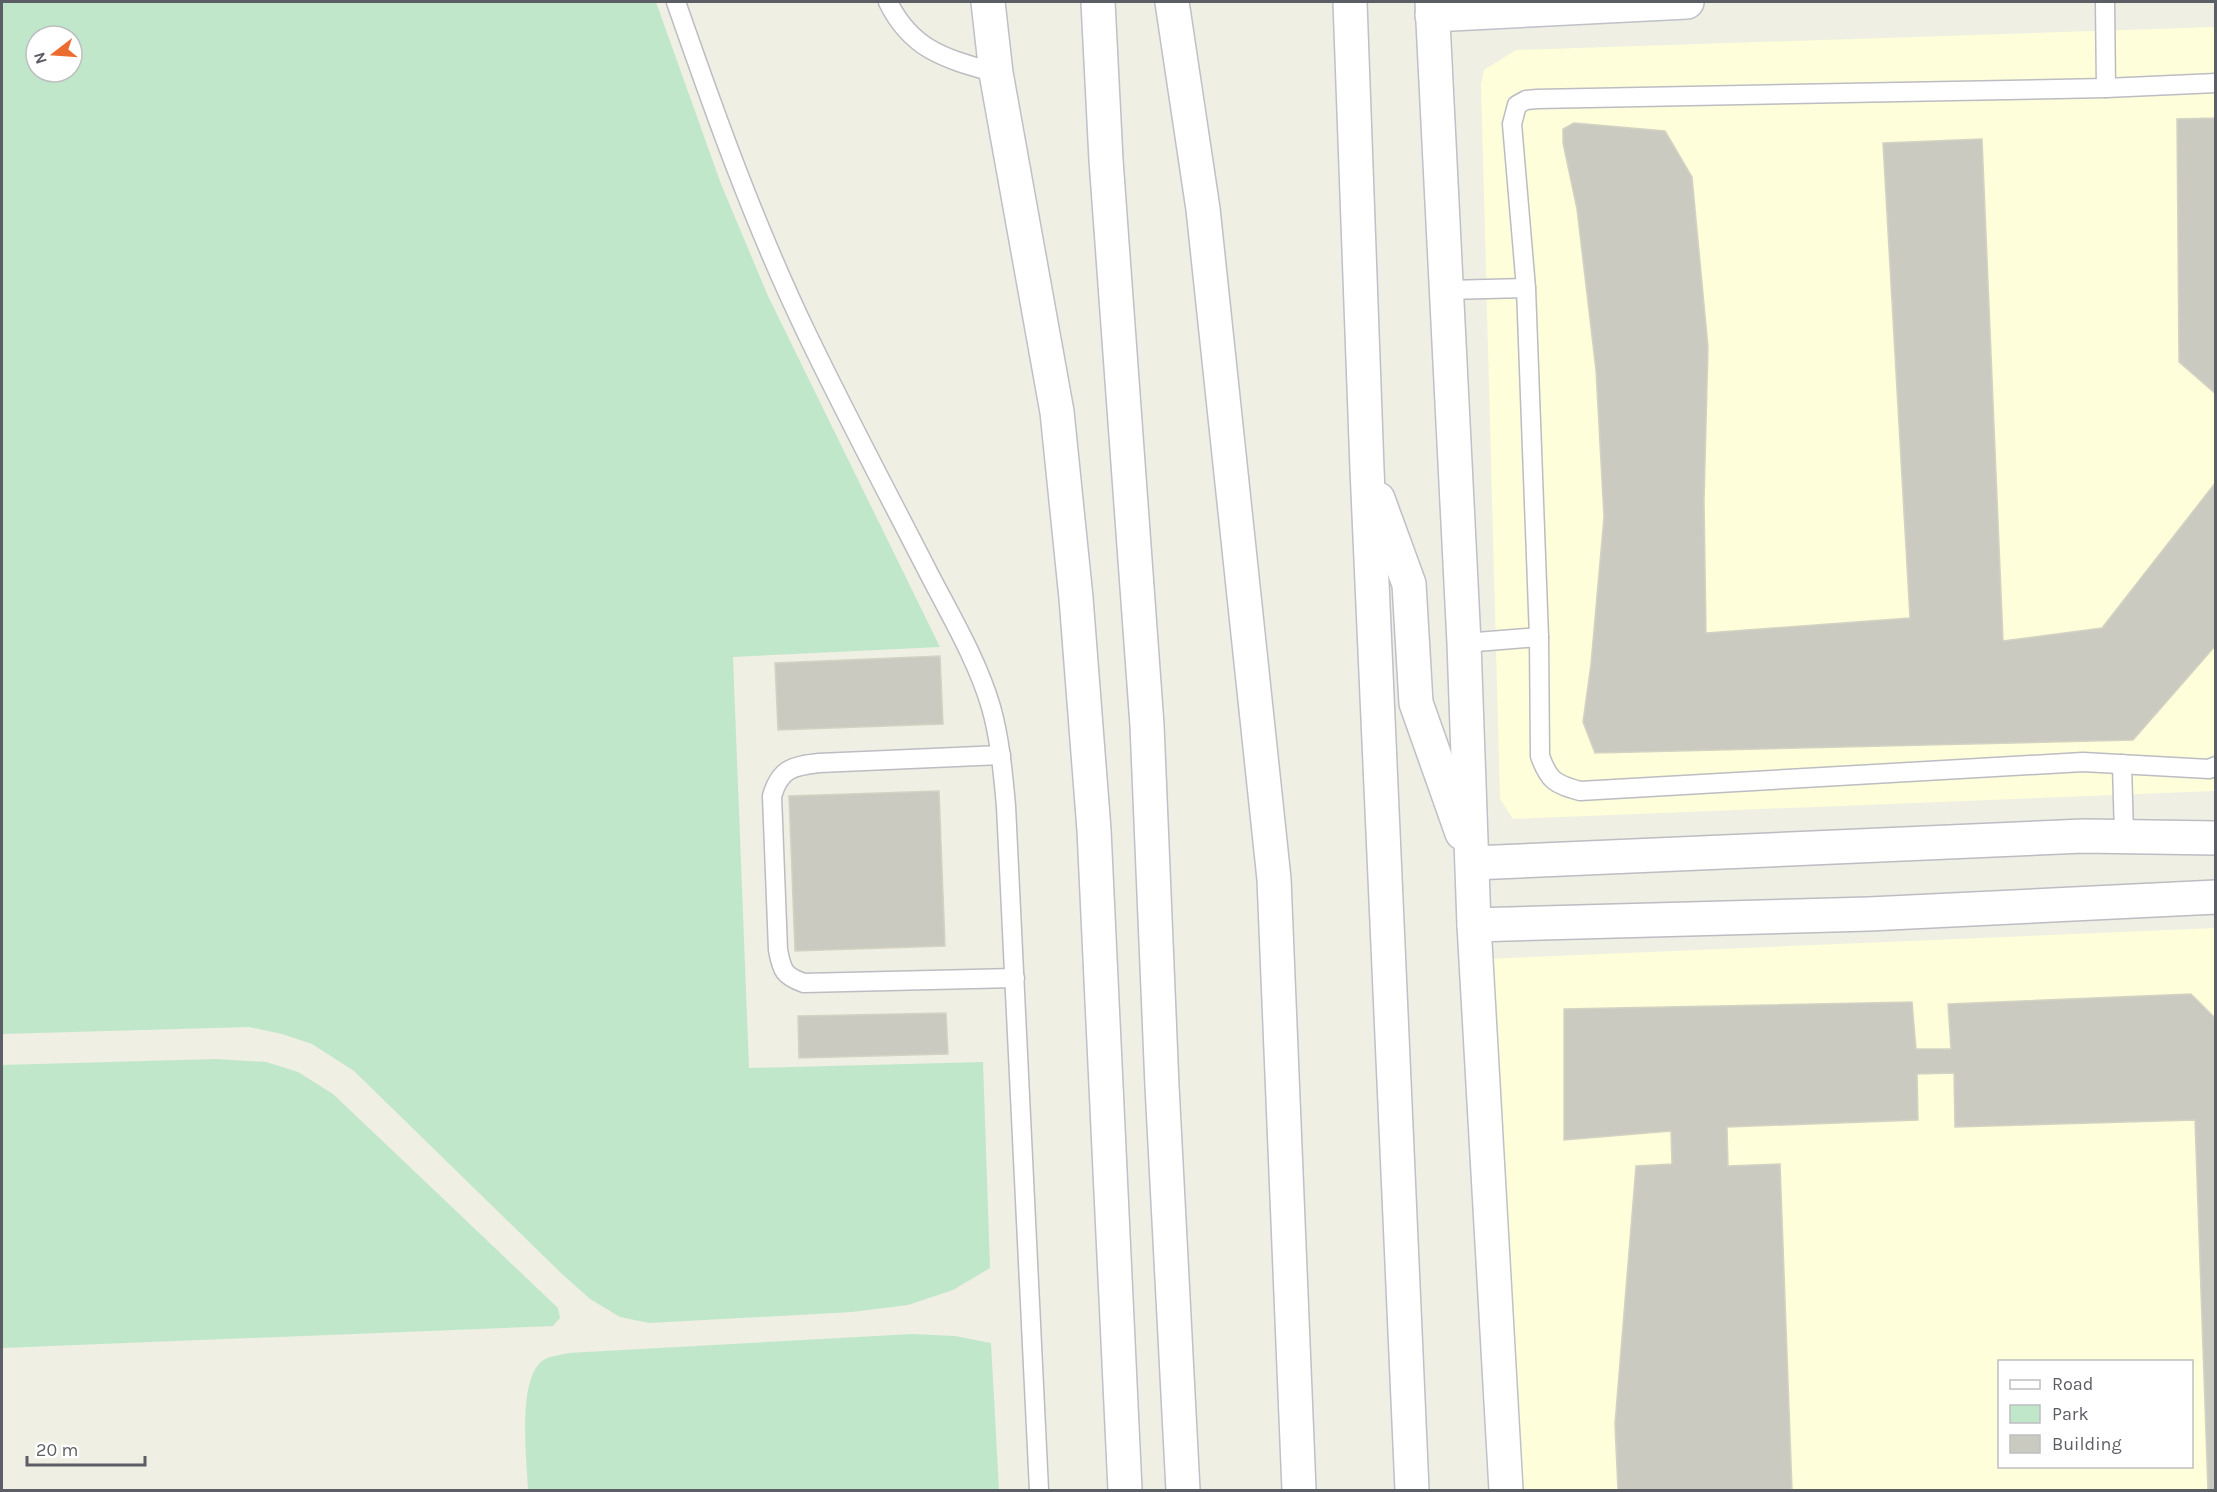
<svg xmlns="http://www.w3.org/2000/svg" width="2217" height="1492" font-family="Karla,sans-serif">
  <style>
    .commercial { fill: #fefeda; fill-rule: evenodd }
    .green { fill: #c1e7ca; fill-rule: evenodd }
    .building { fill: #cacac1; stroke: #d4d3c3; stroke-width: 1.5 }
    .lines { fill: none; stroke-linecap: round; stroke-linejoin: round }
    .lane-casing { stroke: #bcbcc3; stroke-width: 21 }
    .street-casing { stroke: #bcbcc3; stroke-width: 36 }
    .secondary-casing { stroke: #bfc0c8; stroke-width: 36 }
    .lane { stroke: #fff; stroke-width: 18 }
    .street { stroke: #fff; stroke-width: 33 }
    .secondary { stroke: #fff; stroke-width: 33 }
  </style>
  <rect width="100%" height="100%" fill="#efefe4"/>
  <g class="commercial">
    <path d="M 2215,27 L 2215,791 L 1513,819 L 1500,799 L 1481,85 L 1484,70 L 1516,50 Z"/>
    <path d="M 2215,928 L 2215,1490 L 1519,1490 L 1483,959 ZM 2000,1362 L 2192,1362 L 2192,1466 L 2000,1466 Z"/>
  </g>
  <g class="green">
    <path d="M 2,2 L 656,2 L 721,184 L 768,296 L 940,647 L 733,657 L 749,1068 L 983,1062 L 990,1268 L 953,1290 L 908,1305 L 852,1312 L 649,1323 L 620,1317 L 590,1299 L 561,1273 L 354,1071 L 312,1044 L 282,1034 L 249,1027 L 2,1034 ZM 36,36 L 72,36 L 72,72 L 36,72 Z"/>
    <path d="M 216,1059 L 266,1062 L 298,1072 L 333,1094 L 558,1308 L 560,1318 L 553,1326 L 2,1348 L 2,1065 Z"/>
    <path d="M 912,1334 L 955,1336 L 991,1343 L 999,1490 L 528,1490 C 527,1461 516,1375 545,1359 C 551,1356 561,1355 568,1353 Z"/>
  </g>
  <g class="building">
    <path d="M 2216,118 L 2216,394 L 2179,362 L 2177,119 Z"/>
    <path d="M 1574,123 L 1665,131 L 1692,177 L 1708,347 L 1704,501 L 1706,633 L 1910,618 L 1883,143 L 1982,139 L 2003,641 L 2102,628 L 2216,482 L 2216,645 L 2133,740 L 1595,753 L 1583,722 L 1591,664 L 1604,517 L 1596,370 L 1577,209 L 1563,143 L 1563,129 Z"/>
    <path d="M 940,656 L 943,724 L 778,730 L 775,663 Z"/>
    <path d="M 939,791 L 945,946 L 795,951 L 789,796 Z"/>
    <path d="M 2191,994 L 2216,1019 L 2216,1490 L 2208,1490 L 2195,1120 L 1955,1127 L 1954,1073 L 1917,1074 L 1918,1120 L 1727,1127 L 1728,1166 L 1780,1164 L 1792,1490 L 1618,1490 L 1615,1424 L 1636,1166 L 1672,1164 L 1671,1131 L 1564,1140 L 1564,1009 L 1912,1002 L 1916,1049 L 1951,1049 L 1948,1004 Z"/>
    <path d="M 946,1013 L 948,1054 L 799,1058 L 798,1016 Z"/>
  </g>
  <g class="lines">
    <defs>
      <g id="lane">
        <path d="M 676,2 C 715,114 755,226 807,334 C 845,413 886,490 926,568 C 949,613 977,659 991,707 C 1000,739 1003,773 1006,806 L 1039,1490"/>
        <path d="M 888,2 C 912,51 947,59 996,73"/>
        <path d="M 2105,2 L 2106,88"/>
        <path d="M 2216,83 L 2106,88 L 1537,99 L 1526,100 L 1517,105 L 1512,124 L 1526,288 L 1539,637 L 1540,756 C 1549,781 1555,784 1580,791 L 2083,762 L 2209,769 L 2216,766"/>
        <path d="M 1447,290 L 1526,288"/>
        <path d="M 1464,643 L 1539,637"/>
        <path d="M 1001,755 L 819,763 C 792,766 780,769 772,796 L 778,950 C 782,971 784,976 804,983 L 1015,978"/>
        <path d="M 2122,764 L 2124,836"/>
      </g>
      <g id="street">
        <path d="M 1473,863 L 2083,836 L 2216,838"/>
        <path d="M 1474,925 L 1869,914 L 2216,897"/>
      </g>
      <g id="secondary">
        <path d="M 988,2 L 996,73 L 1057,412 L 1076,598 L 1094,830 L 1125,1490"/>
        <path d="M 1098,2 L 1106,160 L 1147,725 L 1162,1086 L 1183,1490"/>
        <path d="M 1172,2 L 1203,209 L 1274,879 L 1299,1490"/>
        <path d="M 1350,2 L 1367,469 L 1412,1490"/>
        <path d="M 1432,2 L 1464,643 L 1474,925 L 1506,1490"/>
        <path d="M 1432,15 L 1687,2"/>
        <path d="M 1378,499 L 1409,584 L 1416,703 L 1462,833"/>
      </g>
    </defs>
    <use href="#lane" class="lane-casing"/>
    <use href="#street" class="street-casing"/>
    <use href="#secondary" class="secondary-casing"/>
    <use href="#lane" class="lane"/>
    <use href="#street" class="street"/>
    <use href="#secondary" class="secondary"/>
  </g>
  <rect width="2217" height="1492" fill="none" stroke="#5c5e65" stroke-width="6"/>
  <rect x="1998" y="1360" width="195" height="108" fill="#ffffff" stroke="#bebfc1" stroke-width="1.5"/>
  <rect x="2010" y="1380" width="30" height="9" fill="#ffffff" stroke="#bebfc1" stroke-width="1.5"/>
  <text x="2052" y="1390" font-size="18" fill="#5c5e65">Road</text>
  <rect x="2010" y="1405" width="30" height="18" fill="#c1e7ca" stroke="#bebfc1" stroke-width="1.5"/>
  <text x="2052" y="1420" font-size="18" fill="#5c5e65">Park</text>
  <rect x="2010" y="1435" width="30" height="18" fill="#cacac1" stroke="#bebfc1" stroke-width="1.5"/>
  <text x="2052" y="1450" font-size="18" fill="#5c5e65">Building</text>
  <g transform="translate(54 54) rotate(253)"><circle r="28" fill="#ffffff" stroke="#bebfc1" stroke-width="1.5"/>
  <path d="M0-4.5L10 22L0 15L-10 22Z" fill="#eb6c2e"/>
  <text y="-9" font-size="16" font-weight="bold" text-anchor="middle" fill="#5c5e65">N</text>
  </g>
  <path d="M27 1456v9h118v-9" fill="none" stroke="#5c5e65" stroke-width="3"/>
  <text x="36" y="1456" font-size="18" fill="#5c5e65" stroke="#ffffff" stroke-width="4.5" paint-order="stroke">20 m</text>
</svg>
